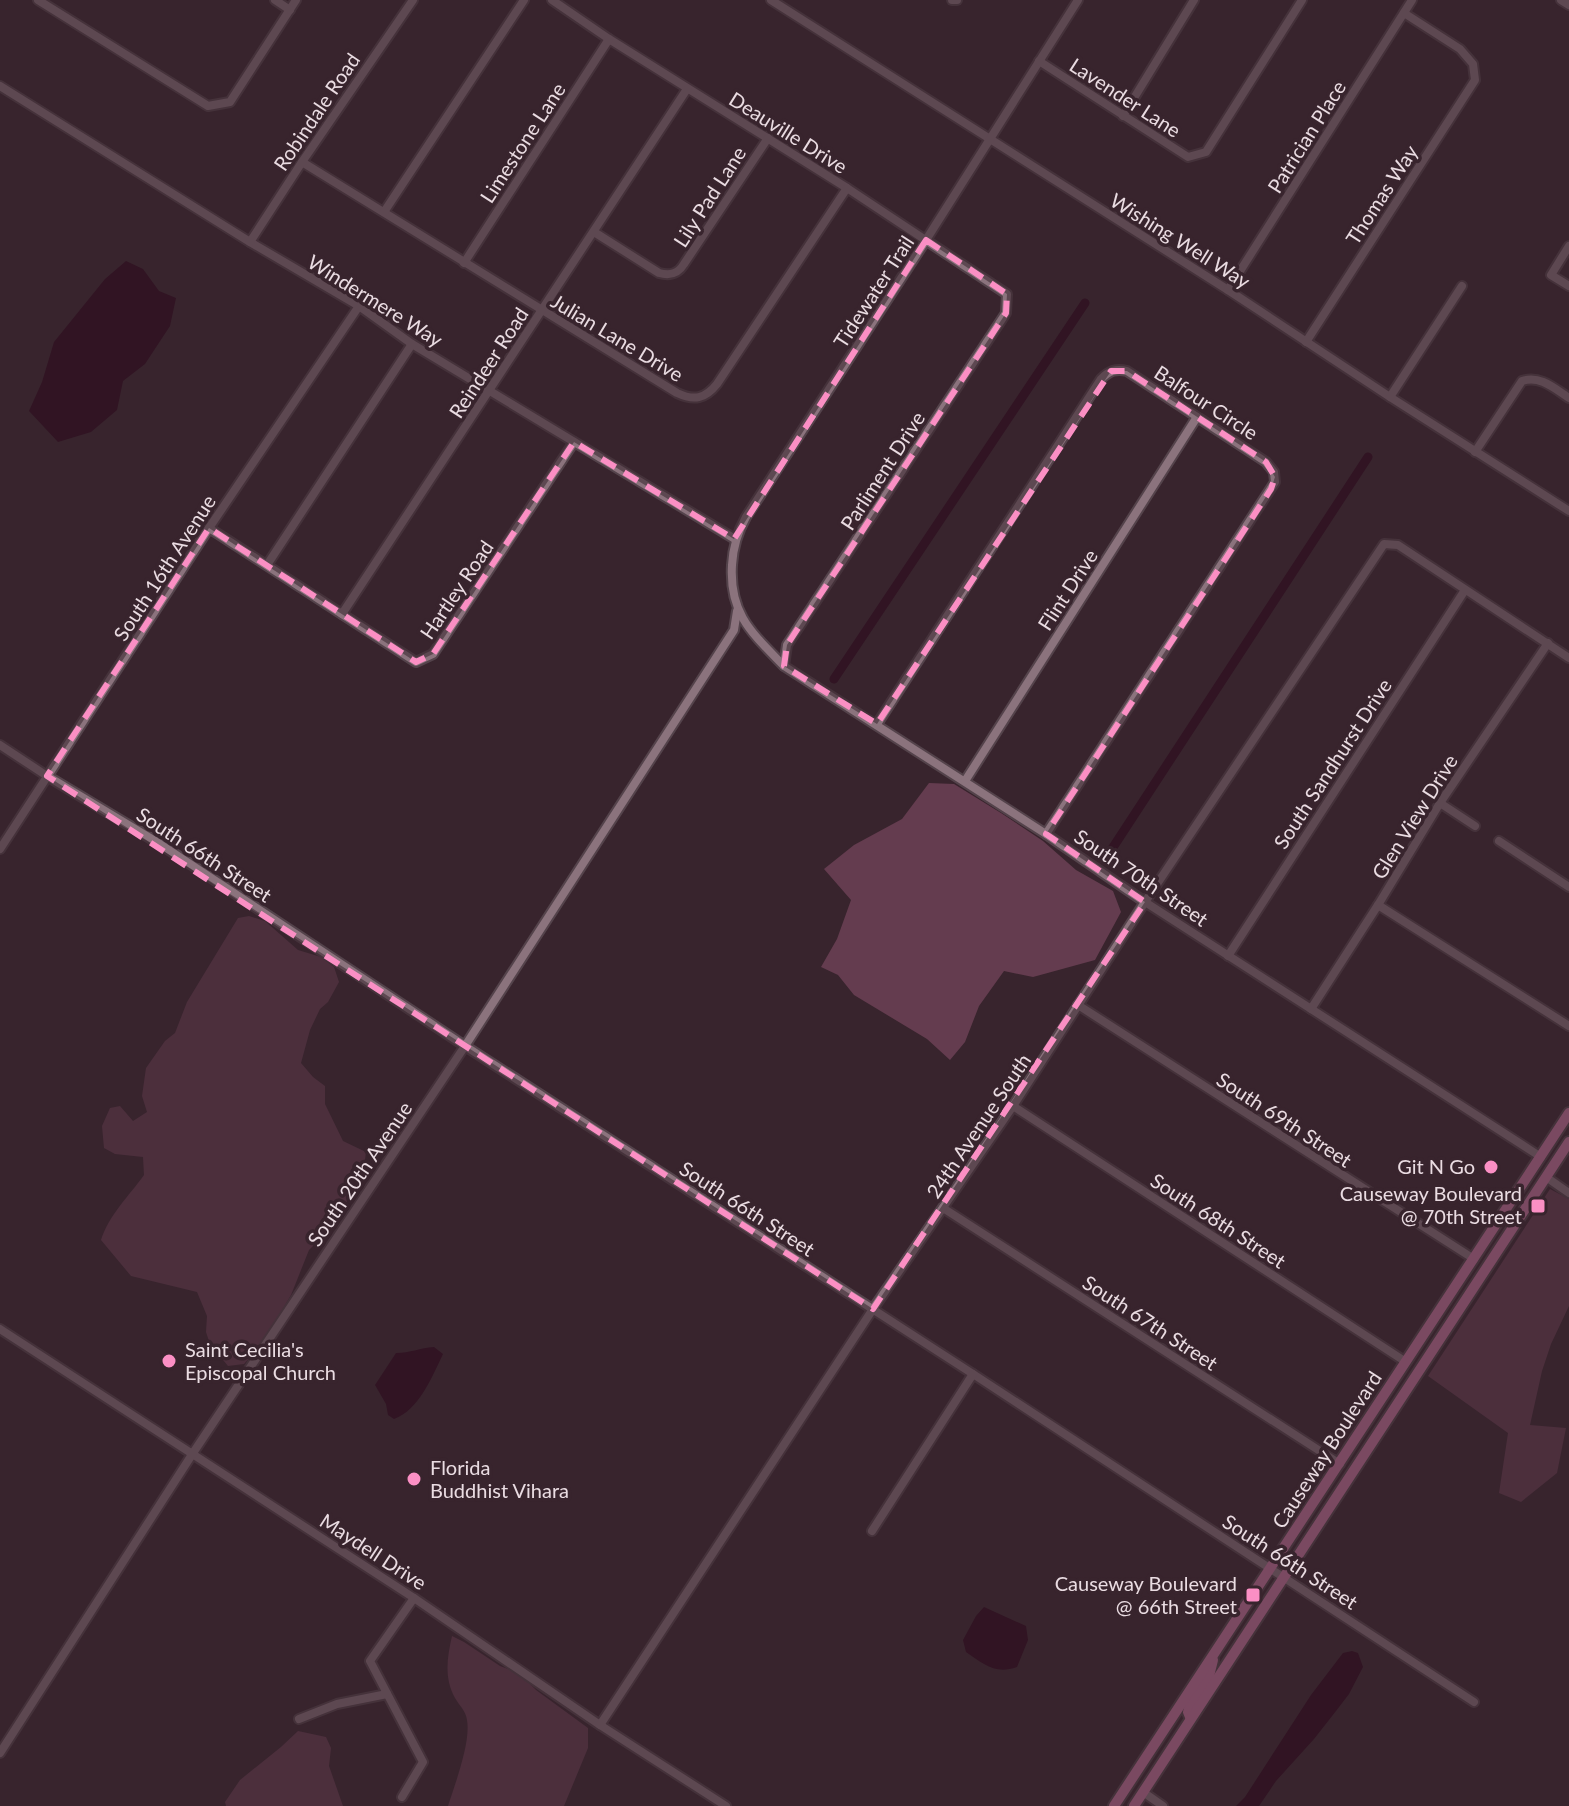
<svg xmlns="http://www.w3.org/2000/svg" width="1569" height="1806" font-family="Lato,sans-serif">
  <style>
    .green { fill: #643c4f }
    .water { fill: #280117 }
    .lines { fill: none; stroke-linecap: round; stroke-linejoin: round }
    .canal { stroke: #280117; stroke-width: 9 }
    .minor-casing { stroke: #54434b; stroke-width: 12 }
    .major-casing { stroke: #54434b; stroke-width: 14 }
    .minor { stroke: #8b737d; stroke-width: 8 }
    .major { stroke: #cb75a0; stroke-width: 10 }
    .marked { fill: none; stroke: #fb8fc4; stroke-width: 6; stroke-dasharray: 16 10; stroke-linejoin: round }
    .poi-dot { fill: #fb8fc4; stroke: #38242d; stroke-width: 3 }
    .labels { text-anchor: middle; stroke-width: 7; stroke-linejoin: round; paint-order: stroke }
    .street-label { font-size: 20px; fill: #eadce2; stroke: #38242d }
    .poi-label { font-size: 20px; fill: #eadce2; stroke: #38242d; text-anchor: end }
  </style>
  <rect width="100%" height="100%" fill="#38242d"/>
  <g class="green">
    <path d="M 929,783 L 954,784 L 1001,813 L 1043,841 L 1076,870 L 1113,891 L 1121,912 L 1095,960 L 1033,977 L 1004,971 L 979,1006 L 965,1042 L 950,1060 L 927,1039 L 854,995 L 838,975 L 821,967 L 837,939 L 851,900 L 824,869 L 854,845 L 902,819 Z"/>
    <path d="M 249,916 L 265,921 L 298,950 L 321,957 L 334,967 L 339,982 L 328,1002 L 320,1009 L 310,1030 L 301,1063 L 313,1077 L 325,1086 L 325,1104 L 343,1141 L 366,1152 L 363,1175 L 332,1227 L 309,1250 L 291,1295 L 261,1346 L 244,1364 L 228,1366 L 210,1344 L 206,1332 L 207,1316 L 197,1292 L 131,1276 L 101,1240 C 109,1215 129,1196 144,1175 L 143,1157 L 115,1154 L 104,1148 L 102,1126 L 110,1108 L 120,1106 L 133,1121 L 147,1112 L 142,1096 L 146,1068 L 165,1041 L 175,1033 L 187,1002 L 238,918 Z"/>
    <path d="M 1550,1189 L 1569,1199 L 1569,1306 L 1551,1344 L 1542,1371 L 1530,1425 L 1566,1428 L 1557,1473 L 1521,1502 L 1499,1493 L 1508,1433 L 1428,1376 Z"/>
    <path d="M 452,1636 L 464,1642 L 500,1666 L 519,1673 L 536,1690 L 588,1728 L 588,1748 L 564,1806 L 448,1806 C 455,1784 471,1742 467,1720 C 466,1711 459,1705 455,1698 C 444,1678 447,1658 452,1636 Z"/>
    <path d="M 298,1731 L 326,1737 L 331,1748 L 329,1766 L 343,1806 L 226,1806 L 225,1802 L 240,1780 L 281,1747 Z"/>
  </g>
  <g class="water">
    <path d="M 126,261 L 143,269 L 159,291 L 176,298 L 170,326 L 145,364 L 123,381 L 117,410 L 91,432 L 58,442 L 29,411 L 42,382 L 54,342 L 105,279 Z"/>
    <path d="M 434,1347 L 443,1354 C 432,1377 419,1410 394,1419 L 388,1415 L 386,1404 L 375,1385 L 396,1353 C 410,1353 420,1348 434,1347 Z"/>
    <path d="M 984,1607 L 1026,1626 L 1028,1640 L 1017,1667 C 995,1675 984,1664 966,1652 L 963,1640 L 976,1616 Z"/>
    <path d="M 1352,1651 L 1358,1653 L 1363,1667 L 1349,1694 L 1336,1711 L 1314,1739 L 1276,1781 L 1259,1806 L 1236,1806 L 1245,1797 L 1311,1695 L 1343,1653 Z"/>
  </g>
  <g class="lines">
    <g class="canal">
      <path d="M 834,679 L 1085,303"/>
      <path d="M 1108,855 L 1368,457"/>
    </g>
    <defs>
      <g id="minor">
        <path d="M 38,0 L 208,106 L 230,102 L 296,0"/>
        <path d="M 275,0 L 290,10"/>
        <path d="M 552,0 L 609,39 L 847,188 L 1007,294 L 1006,313 L 787,645 L 784,666"/>
        <path d="M 771,0 L 1228,290 L 1390,397 L 1569,511"/>
        <path d="M 952,0 L 957,0"/>
        <path d="M 1078,0 L 926,240 L 746,517 C 737,533 733,547 732,565 C 729,614 752,633 784,666 L 1046,834 L 1145,902 L 1541,1157"/>
        <path d="M 1561,0 L 1569,5"/>
        <path d="M 1039,61 L 1188,157 L 1206,152 L 1302,0"/>
        <path d="M 0,86 L 250,242 L 359,306 L 412,344 L 735,539"/>
        <path d="M 1123,116 L 1194,0"/>
        <path d="M 302,162 L 677,393 C 694,401 705,399 717,384 L 847,188"/>
        <path d="M 384,212 L 524,0"/>
        <path d="M 594,232 L 659,273 C 670,276 678,274 684,264 L 768,138"/>
        <path d="M 250,242 L 302,162 L 413,0"/>
        <path d="M 1569,246 L 1551,275 L 1569,286"/>
        <path d="M 464,263 L 609,39"/>
        <path d="M 1228,290 L 1412,0"/>
        <path d="M 1306,342 L 1475,80 L 1473,64 L 1460,49 L 1404,13"/>
        <path d="M 1390,397 L 1462,286"/>
        <path d="M 1475,452 L 1522,381 C 1540,375 1554,388 1569,398"/>
        <path d="M 209,528 L 416,662 L 433,654 L 574,442"/>
        <path d="M 267,565 L 412,344"/>
        <path d="M 342,614 L 687,89"/>
        <path d="M 877,724 L 1101,379 C 1109,371 1116,368 1127,371 L 1266,462 L 1274,472 L 1275,482 L 1046,834"/>
        <path d="M 0,745 L 47,776 L 160,844 L 465,1046 L 973,1374 L 1474,1702"/>
        <path d="M 965,781 L 1197,417"/>
        <path d="M 1440,803 L 1475,826"/>
        <path d="M 1499,841 L 1569,887"/>
        <path d="M 0,849 L 209,528 L 359,306"/>
        <path d="M 1378,905 L 1569,1026"/>
        <path d="M 1228,956 L 1465,590"/>
        <path d="M 1078,1005 L 1474,1259"/>
        <path d="M 1311,1009 L 1378,905 L 1440,803 L 1548,643"/>
        <path d="M 1013,1106 L 1406,1362"/>
        <path d="M 1546,1177 L 1569,1193"/>
        <path d="M 943,1208 L 1340,1464"/>
        <path d="M 0,1329 L 414,1598 L 600,1725 L 726,1806"/>
        <path d="M 872,1531 L 973,1374"/>
        <path d="M 299,1719 L 337,1704 L 387,1694"/>
        <path d="M 600,1725 L 873,1309 L 1013,1106 L 1145,902 L 1384,544 L 1398,545 L 1569,658"/>
        <path d="M 0,1753 L 193,1453 L 465,1046 L 734,630 L 737,611"/>
        <path d="M 1143,1792 L 1163,1806"/>
        <path d="M 402,1797 L 423,1762 L 370,1661 L 414,1598"/>
      </g>
      <g id="major">
        <path d="M 1190,1717 L 1188,1712 L 1190,1705 L 1209,1676 L 1213,1660"/>
        <path d="M 1114,1806 L 1569,1113"/>
        <path d="M 1134,1806 L 1569,1142"/>
      </g>
    </defs>
    <use href="#minor" class="minor-casing"/>
    <use href="#major" class="major-casing"/>
    <use href="#minor" class="minor"/>
    <use href="#major" class="major"/>
  </g>
  <path d="M0 0H1569V1806H0ZM 926,240 L 1007,294 L 1006,313 L 787,645 L 784,666 L 877,724 L 1111,371 L 1127,371 L 1266,462 L 1275,477 L 1271,489 L 1046,834 L 1145,902 L 873,1309 L 47,776 L 209,528 L 416,662 L 433,654 L 574,442 L 734,539 Z" fill="#38242d" fill-opacity=".55" fill-rule="evenodd"/>
  <path class="marked" d="M 926,240 L 1007,294 L 1006,313 L 787,645 L 784,666 L 877,724 L 1111,371 L 1127,371 L 1266,462 L 1275,477 L 1271,489 L 1046,834 L 1145,902 L 873,1309 L 47,776 L 209,528 L 416,662 L 433,654 L 574,442 L 734,539 Z"/>
  <g class="poi-dot">
    <circle cx="1491" cy="1167" r="8"/>
    <rect x="1530" y="1198" width="16" height="16" rx="4"/>
    <circle cx="169" cy="1361" r="8"/>
    <circle cx="414" cy="1479" r="8"/>
    <rect x="1245" y="1587" width="16" height="16" rx="4"/>
  </g>
  <g class="labels">
    <g class="street-label">
      <text transform="translate(1125 98) rotate(33)" y="7">Lavender Lane</text>
      <text transform="translate(317 112) rotate(-56)" y="7">Robindale Road</text>
      <text transform="translate(788 133) rotate(32)" y="7">Deauville Drive</text>
      <text transform="translate(1307 137) rotate(-58)" y="7">Patrician Place</text>
      <text transform="translate(523 143) rotate(-57)" y="7">Limestone Lane</text>
      <text transform="translate(1382 195) rotate(-57)" y="7">Thomas Way</text>
      <text transform="translate(710 197) rotate(-57)" y="7">Lily Pad Lane</text>
      <text transform="translate(1180 241) rotate(32)" y="7">Wishing Well Way</text>
      <text transform="translate(874 292) rotate(-57)" y="7">Tidewater Trail</text>
      <text transform="translate(375 301) rotate(32)" y="7">Windermere Way</text>
      <text transform="translate(617 338) rotate(31)" y="7">Julian Lane Drive</text>
      <text transform="translate(489 363) rotate(-57)" y="7">Reindeer Road</text>
      <text transform="translate(1206 403) rotate(33)" y="7">Balfour Circle</text>
      <text transform="translate(883 471) rotate(-57)" y="7">Parliment Drive</text>
      <text transform="translate(165 568) rotate(-57)" y="7">South 16th Avenue</text>
      <text transform="translate(457 590) rotate(-56)" y="7">Hartley Road</text>
      <text transform="translate(1068 590) rotate(-57)" y="7">Flint Drive</text>
      <text transform="translate(1333 764) rotate(-57)" y="7">South Sandhurst Drive</text>
      <text transform="translate(1415 817) rotate(-58)" y="7">Glen View Drive</text>
      <text transform="translate(204 855) rotate(33)" y="7">South 66th Street</text>
      <text transform="translate(1141 878) rotate(34)" y="7">South 70th Street</text>
      <text transform="translate(1284 1120) rotate(33)" y="7">South 69th Street</text>
      <text transform="translate(979 1126) rotate(-56)" y="7">24th Avenue South</text>
      <text transform="translate(360 1174) rotate(-56)" y="7">South 20th Avenue</text>
      <text transform="translate(747 1209) rotate(33)" y="7">South 66th Street</text>
      <text transform="translate(1218 1221) rotate(33)" y="7">South 68th Street</text>
      <text transform="translate(1150 1323) rotate(33)" y="7">South 67th Street</text>
      <text transform="translate(1327 1450) rotate(-57)" y="7">Causeway Boulevard</text>
      <text transform="translate(373 1552) rotate(33)" y="7">Maydell Drive</text>
      <text transform="translate(1290 1562) rotate(33)" y="7">South 66th Street</text>
    </g>
    <g class="poi-label">
      <text x="1475" y="1174">Git N Go</text>
      <text x="1522" y="1201">Causeway Boulevard<tspan x="1522" dy="23">@ 70th Street</tspan></text>
      <text x="185" y="1357" text-anchor="start">Saint Cecilia's<tspan x="185" dy="23">Episcopal Church</tspan></text>
      <text x="430" y="1475" text-anchor="start">Florida<tspan x="430" dy="23">Buddhist Vihara</tspan></text>
      <text x="1237" y="1591">Causeway Boulevard<tspan x="1237" dy="23">@ 66th Street</tspan></text>
    </g>
  </g>
</svg>
